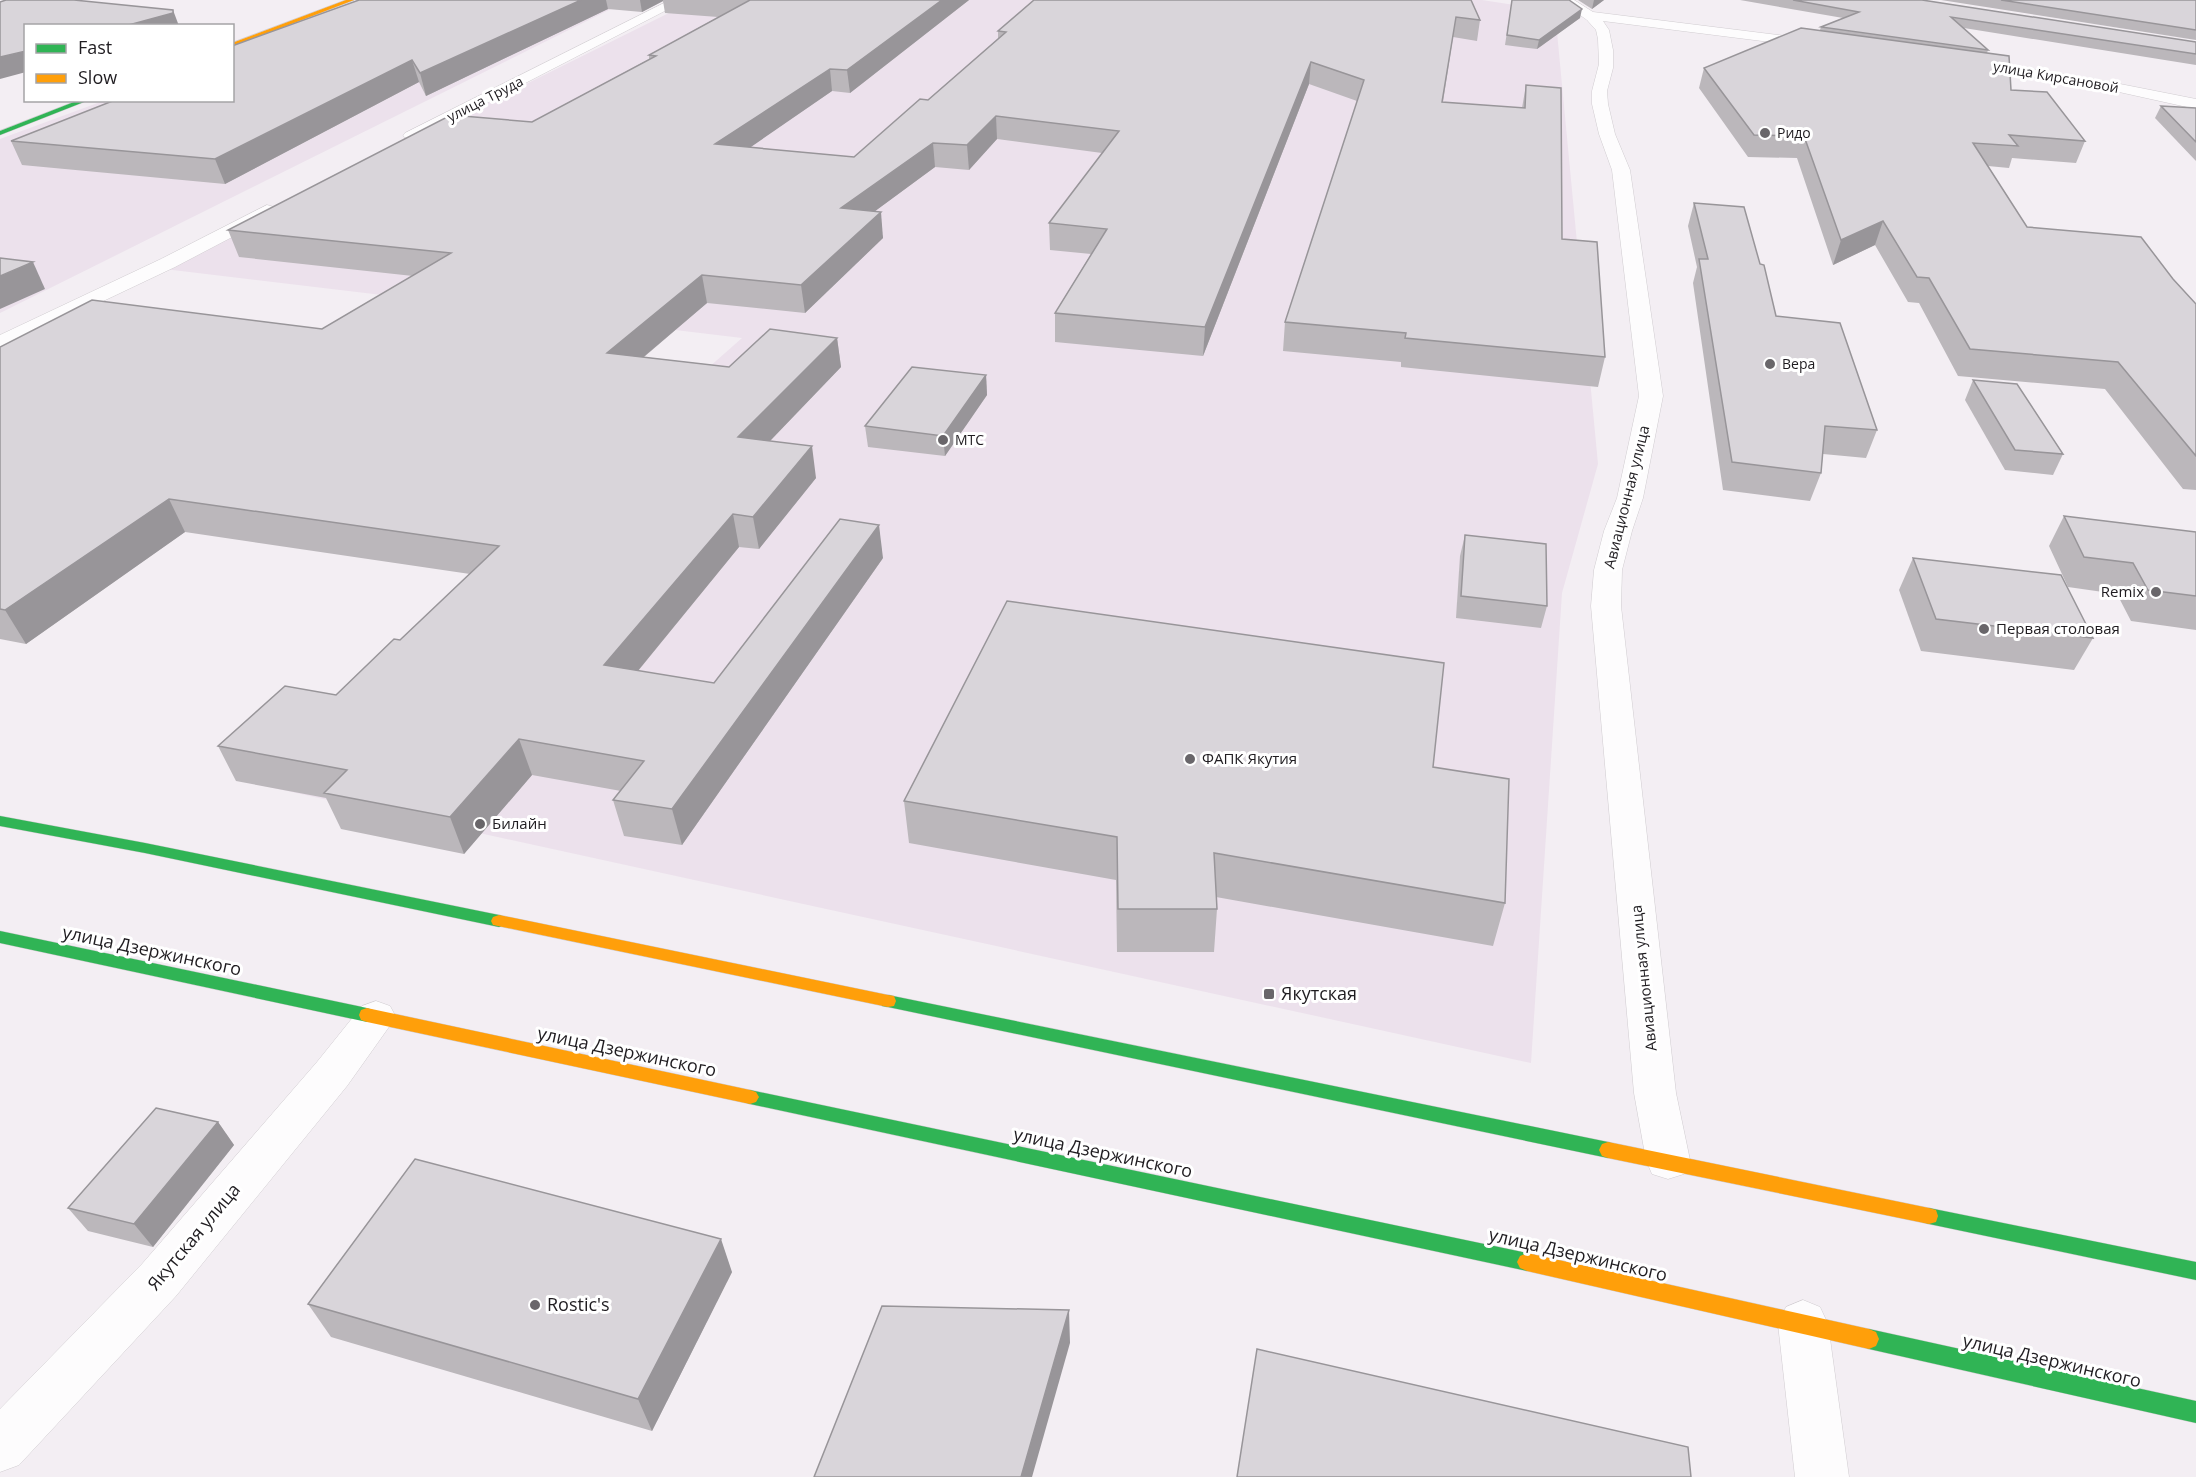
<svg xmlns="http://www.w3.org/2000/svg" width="2196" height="1477" font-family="'Open Sans',sans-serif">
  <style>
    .built { fill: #ece1ec }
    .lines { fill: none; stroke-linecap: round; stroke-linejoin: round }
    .street-casing { stroke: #d0ccd0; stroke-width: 1 }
    .fast-casing { stroke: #d0ccd0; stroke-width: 1 }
    .slow-casing { stroke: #d0ccd0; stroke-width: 1 }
    .street { fill: #fdfcfd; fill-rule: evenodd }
    .fast { fill: #30b455; fill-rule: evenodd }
    .slow { fill: #ff9f0a; fill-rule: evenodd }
    .wall { fill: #bbb7bb }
    .shaded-wall { fill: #989599 }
    .building { fill: #d9d5da; stroke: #989599; stroke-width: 1.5 }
    .poi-dot { fill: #69666a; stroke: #fff; stroke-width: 2 }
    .labels { text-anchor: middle; stroke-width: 6; stroke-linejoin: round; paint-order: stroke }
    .far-street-label { font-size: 14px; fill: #1f1c20; stroke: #fff }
    .far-poi-label { font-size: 14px; fill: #1f1c20; stroke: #fff; text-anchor: start }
    .street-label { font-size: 15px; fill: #1f1c20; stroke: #fff }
    .poi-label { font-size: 15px; fill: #1f1c20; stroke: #fff; text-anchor: start }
    .near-street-label { font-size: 18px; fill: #1f1c20; stroke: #fff }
    .near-poi-label { font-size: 18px; fill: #1f1c20; stroke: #fff; text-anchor: start }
  </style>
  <rect width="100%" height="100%" fill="#f3eef3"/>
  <g class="built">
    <path d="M 629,0 L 0,313 L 0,139 L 103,101 L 232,100 Z"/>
    <path d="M 695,0 L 1482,0 L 1555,11 L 1598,464 L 1562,593 L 1531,1063 L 241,781 L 742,338 L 156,268 Z"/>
  </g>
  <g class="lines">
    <defs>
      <g id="street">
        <path d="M 670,0 L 686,0 L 417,139 L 411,141 L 403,136 L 405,133 Z"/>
        <path d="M 1559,0 L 1574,0 L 1593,12 L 1818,40 L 1825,44 L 1818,48 L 1603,21 L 1609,30 L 1613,50 L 1613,68 L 1607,91 L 1608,104 L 1615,134 L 1630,170 L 1663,396 L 1643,498 L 1632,531 L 1622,570 L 1621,606 L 1676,1093 L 1690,1160 L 1684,1174 L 1668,1179 L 1652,1174 L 1646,1160 L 1634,1093 L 1591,606 L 1594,570 L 1604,531 L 1617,498 L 1639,396 L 1612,170 L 1599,134 L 1592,104 L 1592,91 L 1599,64 L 1598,39 L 1596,30 L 1587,20 Z"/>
        <path d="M 1965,58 L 2110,82 L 2196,99 L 2196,109 L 2110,90 L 1960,65 L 1958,62 L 1960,59 Z"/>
        <path d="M 267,205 L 274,207 L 276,211 L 274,215 L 175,267 L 0,350 L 0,335 L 161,259 Z"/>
        <path d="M 376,1001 L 390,1006 L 396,1017 L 347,1086 L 176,1296 L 19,1465 L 0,1472 L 0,1409 L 142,1264 L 317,1062 L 362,1006 Z"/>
        <path d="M 1803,1300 L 1820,1307 L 1828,1324 L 1849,1477 L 1795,1477 L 1778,1324 L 1786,1307 Z"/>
      </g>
      <g id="fast">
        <path d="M 79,100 L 89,100 L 0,135 L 0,131 Z"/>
        <path d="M 0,816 L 145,843 L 499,915 L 505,917 L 507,921 L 505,925 L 499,927 L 145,853 L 0,826 Z"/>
        <path d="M 0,931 L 367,1008 L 373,1010 L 375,1015 L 373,1020 L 367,1022 L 0,943 Z"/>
        <path d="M 888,995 L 1608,1142 L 1614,1144 L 1617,1150 L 1614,1156 L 1608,1158 L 888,1007 L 882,1006 L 880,1001 L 882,996 Z"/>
        <path d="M 750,1090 L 1527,1253 L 1534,1256 L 1537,1262 L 1534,1268 L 1527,1271 L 750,1104 L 744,1102 L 741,1097 L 744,1092 Z"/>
        <path d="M 1929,1208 L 2196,1262 L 2196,1280 L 1929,1224 L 1922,1222 L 1920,1216 L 1922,1210 Z"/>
        <path d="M 1869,1329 L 2196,1401 L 2196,1423 L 1869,1349 L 1862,1346 L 1859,1339 L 1862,1332 Z"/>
      </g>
      <g id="slow">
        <path d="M 346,0 L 354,0 L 232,47 L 232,43 Z"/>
        <path d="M 499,915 L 888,995 L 894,996 L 896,1001 L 894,1006 L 888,1007 L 493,925 L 491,921 L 493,917 Z"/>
        <path d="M 367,1008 L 750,1090 L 756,1092 L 759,1097 L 756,1102 L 750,1104 L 367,1022 L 361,1020 L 359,1015 L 361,1010 Z"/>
        <path d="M 1608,1142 L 1929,1208 L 1936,1210 L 1938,1216 L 1936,1222 L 1929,1224 L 1608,1158 L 1602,1156 L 1599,1150 L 1602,1144 Z"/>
        <path d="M 1527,1253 L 1869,1329 L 1876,1332 L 1879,1339 L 1876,1346 L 1869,1349 L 1527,1271 L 1520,1268 L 1517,1262 L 1520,1256 Z"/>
      </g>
    </defs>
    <use href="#street" class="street-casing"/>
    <use href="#fast" class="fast-casing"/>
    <use href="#slow" class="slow-casing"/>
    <use href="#street" class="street"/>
    <use href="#fast" class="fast"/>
    <use href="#slow" class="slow"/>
  </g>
  <g class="wall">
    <path d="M 359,0 L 969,0 L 850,93 L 832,91 L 750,147 L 854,157 L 928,100 L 998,39 L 998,31 L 1471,0 L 1480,20 L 1477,41 L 1453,37 L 1443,102 L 1522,108 L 1526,85 L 1562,239 L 1605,357 L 1598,387 L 1401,367 L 1401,362 L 1283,351 L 1285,322 L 1357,101 L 1309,84 L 1203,356 L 1055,342 L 1055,313 L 1091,254 L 1050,250 L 1049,223 L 1102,153 L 997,139 L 969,170 L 935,167 L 875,211 L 883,238 L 805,313 L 707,303 L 644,357 L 729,367 L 837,338 L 841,367 L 770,441 L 816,478 L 759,549 L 739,547 L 638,671 L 714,683 L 883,558 L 682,845 L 624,836 L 613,800 L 621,791 L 532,775 L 464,854 L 341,829 L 326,798 L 236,781 L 218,746 L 336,695 L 400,640 L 470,574 L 185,532 L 26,644 L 0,639 L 0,347 L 322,329 L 413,276 L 239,257 L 228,230 L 532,122 L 649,59 L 649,55 L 718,17 L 665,13 L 663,1 L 642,12 L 608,9 L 426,96 L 419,82 L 225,184 L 22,165 L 11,141 L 115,100 Z"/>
    <path d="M 1512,0 L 1580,18 L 1537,49 L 1505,45 Z"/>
    <path d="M 1578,0 L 1604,0 L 1592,9 Z"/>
    <path d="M 1740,0 L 1922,0 L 2196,42 L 2196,65 L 1964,28 L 1988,50 L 1987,53 L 2011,90 L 2085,141 L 2076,163 L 2012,158 L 2009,168 L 1988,166 L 2027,227 L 2173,279 L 2196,304 L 2196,490 L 2183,489 L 2105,389 L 1958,376 L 1919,303 L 1908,302 L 1875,245 L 1833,265 L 1797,158 L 1748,157 L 1699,88 L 1704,68 L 1820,30 L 1821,27 L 1843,18 Z"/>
    <path d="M 1941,0 L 2196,0 L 2196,40 Z"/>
    <path d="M 2161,106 L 2196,108 L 2196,161 L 2155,118 Z"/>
    <path d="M 1694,203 L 1776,316 L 1877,430 L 1866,458 L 1823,454 L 1821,473 L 1810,501 L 1723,490 L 1693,283 L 1697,267 L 1688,226 Z"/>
    <path d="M 986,375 L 987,395 L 945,456 L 868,447 L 865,426 Z"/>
    <path d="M 1973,380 L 2063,454 L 2053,475 L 2005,470 L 1965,400 Z"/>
    <path d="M 2064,516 L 2196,532 L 2196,630 L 2131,621 L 2117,594 L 2068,587 L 2049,546 Z"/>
    <path d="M 1465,535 L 1547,606 L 1541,628 L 1456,618 L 1460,556 Z"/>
    <path d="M 1913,558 L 2093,638 L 2074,670 L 1921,651 L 1899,590 Z"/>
    <path d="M 1433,767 L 1505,903 L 1493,946 L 1216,897 L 1217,909 L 1214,952 L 1117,952 L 1116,880 L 909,843 L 904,801 Z"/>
    <path d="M 218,1122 L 234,1145 L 153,1247 L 88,1231 L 68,1208 Z"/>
    <path d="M 732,1272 L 652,1431 L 331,1337 L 308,1304 Z"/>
  </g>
  <g class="shaded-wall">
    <path d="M 581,0 L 606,0 L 608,9 L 426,96 L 420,73 Z"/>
    <path d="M 640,0 L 663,0 L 663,1 L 642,12 Z"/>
    <path d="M 942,0 L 969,0 L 850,93 L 847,70 Z"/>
    <path d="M 1594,0 L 1604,0 L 1592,9 Z"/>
    <path d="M 1582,9 L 1580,18 L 1537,49 L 1539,40 Z"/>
    <path d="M 173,10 L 179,26 L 125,26 Z"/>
    <path d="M 26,51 L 26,72 L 0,79 L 0,57 Z"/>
    <path d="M 412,60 L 419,82 L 225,184 L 215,159 Z"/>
    <path d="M 1311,62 L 1309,84 L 1203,356 L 1205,327 Z"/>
    <path d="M 830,69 L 832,91 L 719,169 L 715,144 Z"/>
    <path d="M 996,116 L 997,139 L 969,170 L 967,145 Z"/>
    <path d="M 933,143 L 935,167 L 844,234 L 841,208 Z"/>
    <path d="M 881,212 L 883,238 L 805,313 L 801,285 Z"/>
    <path d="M 1883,221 L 1875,245 L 1833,265 L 1841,240 Z"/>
    <path d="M 33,262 L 45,289 L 0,309 L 0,276 Z"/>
    <path d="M 702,275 L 707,303 L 614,382 L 607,353 Z"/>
    <path d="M 837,338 L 841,367 L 744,468 L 738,437 Z"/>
    <path d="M 986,375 L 987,395 L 945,456 L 943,436 Z"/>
    <path d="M 812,446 L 816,478 L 759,549 L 753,517 Z"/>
    <path d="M 169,499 L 185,532 L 26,644 L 5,610 Z"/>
    <path d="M 733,514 L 739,547 L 614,700 L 604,665 Z"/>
    <path d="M 879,525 L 883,558 L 682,845 L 672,809 Z"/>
    <path d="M 519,739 L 532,775 L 464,854 L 450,817 Z"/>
    <path d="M 218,1122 L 234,1145 L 153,1247 L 134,1224 Z"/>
    <path d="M 721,1239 L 732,1272 L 652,1431 L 638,1399 Z"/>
    <path d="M 1069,1310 L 1070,1343 L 1032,1477 L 1021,1477 Z"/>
  </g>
  <g class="building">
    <path d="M 6,0 L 74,0 L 173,10 L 173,13 L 125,26 L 26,26 L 26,51 L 0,57 L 0,2 Z"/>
    <path d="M 359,0 L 581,0 L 420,73 L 412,60 L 215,159 L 11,141 L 115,100 L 232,100 L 232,46 Z"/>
    <path d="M 750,0 L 942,0 L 847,70 L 830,69 L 715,144 L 854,157 L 920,99 L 928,100 L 1006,32 L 998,31 L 1034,0 L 1471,0 L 1480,20 L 1456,17 L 1442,102 L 1525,108 L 1526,85 L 1561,88 L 1562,239 L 1597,242 L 1605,357 L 1405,338 L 1406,333 L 1285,322 L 1364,80 L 1311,62 L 1205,327 L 1055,313 L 1107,229 L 1049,223 L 1119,131 L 996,116 L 967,145 L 933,143 L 841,208 L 881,212 L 801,285 L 702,275 L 607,353 L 729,367 L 770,329 L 837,338 L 738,437 L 812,446 L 753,517 L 733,514 L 604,665 L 714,683 L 840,519 L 879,525 L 672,809 L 613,800 L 644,761 L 519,739 L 450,817 L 324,793 L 347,770 L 218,746 L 285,686 L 336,695 L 394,639 L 400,640 L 499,546 L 169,499 L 5,610 L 0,609 L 0,347 L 92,300 L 322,329 L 451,253 L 228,230 L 451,115 L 532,122 L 656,56 L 649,55 Z"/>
    <path d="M 1512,0 L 1569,0 L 1582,9 L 1539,40 L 1507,35 Z"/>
    <path d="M 1793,0 L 1922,0 L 2196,42 L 2196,54 L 1951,17 L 1988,50 L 1821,27 L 1859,12 Z"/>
    <path d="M 2001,0 L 2196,0 L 2196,30 Z"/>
    <path d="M 1801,28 L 2009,56 L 2011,90 L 2047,92 L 2085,141 L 2009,135 L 2018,146 L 1973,143 L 2027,227 L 2141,237 L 2173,279 L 2196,304 L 2196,456 L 2118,362 L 1970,349 L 1929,278 L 1917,277 L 1883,221 L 1841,240 L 1804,136 L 1754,135 L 1704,68 Z"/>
    <path d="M 2161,106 L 2196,108 L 2196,142 Z"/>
    <path d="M 1694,203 L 1744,207 L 1760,264 L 1764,265 L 1776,316 L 1840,323 L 1877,430 L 1825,426 L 1821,473 L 1732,462 L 1699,259 L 1708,259 Z"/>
    <path d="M 0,258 L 33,262 L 0,276 Z"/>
    <path d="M 912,367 L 986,375 L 943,436 L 865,426 Z"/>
    <path d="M 1973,380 L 2017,384 L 2063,454 L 2015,450 Z"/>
    <path d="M 2064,516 L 2196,532 L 2196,596 L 2148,590 L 2133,563 L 2084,557 Z"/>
    <path d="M 1465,535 L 1546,544 L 1547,606 L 1461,596 Z"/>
    <path d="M 1913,558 L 2061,575 L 2093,638 L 1936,619 Z"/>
    <path d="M 1007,601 L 1444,663 L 1433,767 L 1509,779 L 1505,903 L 1214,853 L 1217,909 L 1118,909 L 1117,837 L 904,801 Z"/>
    <path d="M 156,1108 L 218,1122 L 134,1224 L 68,1208 Z"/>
    <path d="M 415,1159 L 721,1239 L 638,1399 L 308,1304 Z"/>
    <path d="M 882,1306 L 1069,1310 L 1021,1477 L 814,1477 Z"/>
    <path d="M 1257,1349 L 1688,1447 L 1691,1477 L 1237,1477 Z"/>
  </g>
  <g class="poi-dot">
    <circle cx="1765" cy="133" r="6"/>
    <circle cx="1770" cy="364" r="6"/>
    <circle cx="943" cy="440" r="6"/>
    <circle cx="2156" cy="592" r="6"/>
    <circle cx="1984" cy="629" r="6"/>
    <circle cx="1190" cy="759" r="6"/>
    <circle cx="480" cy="824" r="6"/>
    <rect x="1263" y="988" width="12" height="12" rx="3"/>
    <circle cx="535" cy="1305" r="6"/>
  </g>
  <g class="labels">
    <g class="far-street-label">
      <text transform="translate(2056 77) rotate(10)" y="5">улица Кирсановой</text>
      <text transform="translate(485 99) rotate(-27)" y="5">улица Труда</text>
    </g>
    <g class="far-poi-label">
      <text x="1777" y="138">Ридо</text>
      <text x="1782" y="369">Вера</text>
      <text x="955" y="445">МТС</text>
    </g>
    <g class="street-label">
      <text transform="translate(1627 497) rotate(-76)" y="5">Авиационная улица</text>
      <text transform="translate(1644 978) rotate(-96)" y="5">Авиационная улица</text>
    </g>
    <g class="poi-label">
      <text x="2144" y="597" text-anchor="end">Remix</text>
      <text x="1996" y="634">Первая столовая</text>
      <text x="1202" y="764">ФАПК Якутия</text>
      <text x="492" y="829">Билайн</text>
    </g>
    <g class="near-street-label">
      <text transform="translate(152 951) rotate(12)" y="6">улица Дзержинского</text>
      <text transform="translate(627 1052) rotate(12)" y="6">улица Дзержинского</text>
      <text transform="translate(1103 1153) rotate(12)" y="6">улица Дзержинского</text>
      <text transform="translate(194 1237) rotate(-50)" y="6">Якутская улица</text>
      <text transform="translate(1578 1255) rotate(13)" y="6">улица Дзержинского</text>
      <text transform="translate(2052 1361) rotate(13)" y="6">улица Дзержинского</text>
    </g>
    <g class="near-poi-label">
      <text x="1281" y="1000">Якутская</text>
      <text x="547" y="1311">Rostic's</text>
    </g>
  </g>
  <rect x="24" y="24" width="210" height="78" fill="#ffffff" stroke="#a5a4a6" stroke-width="1.5"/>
  <rect x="36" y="44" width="30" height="9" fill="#30b455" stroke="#a5a4a6" stroke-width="1.5"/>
  <text x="78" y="54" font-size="18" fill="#1f1c20">Fast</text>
  <rect x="36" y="74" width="30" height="9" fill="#ff9f0a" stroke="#a5a4a6" stroke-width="1.5"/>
  <text x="78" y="84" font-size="18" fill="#1f1c20">Slow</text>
</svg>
